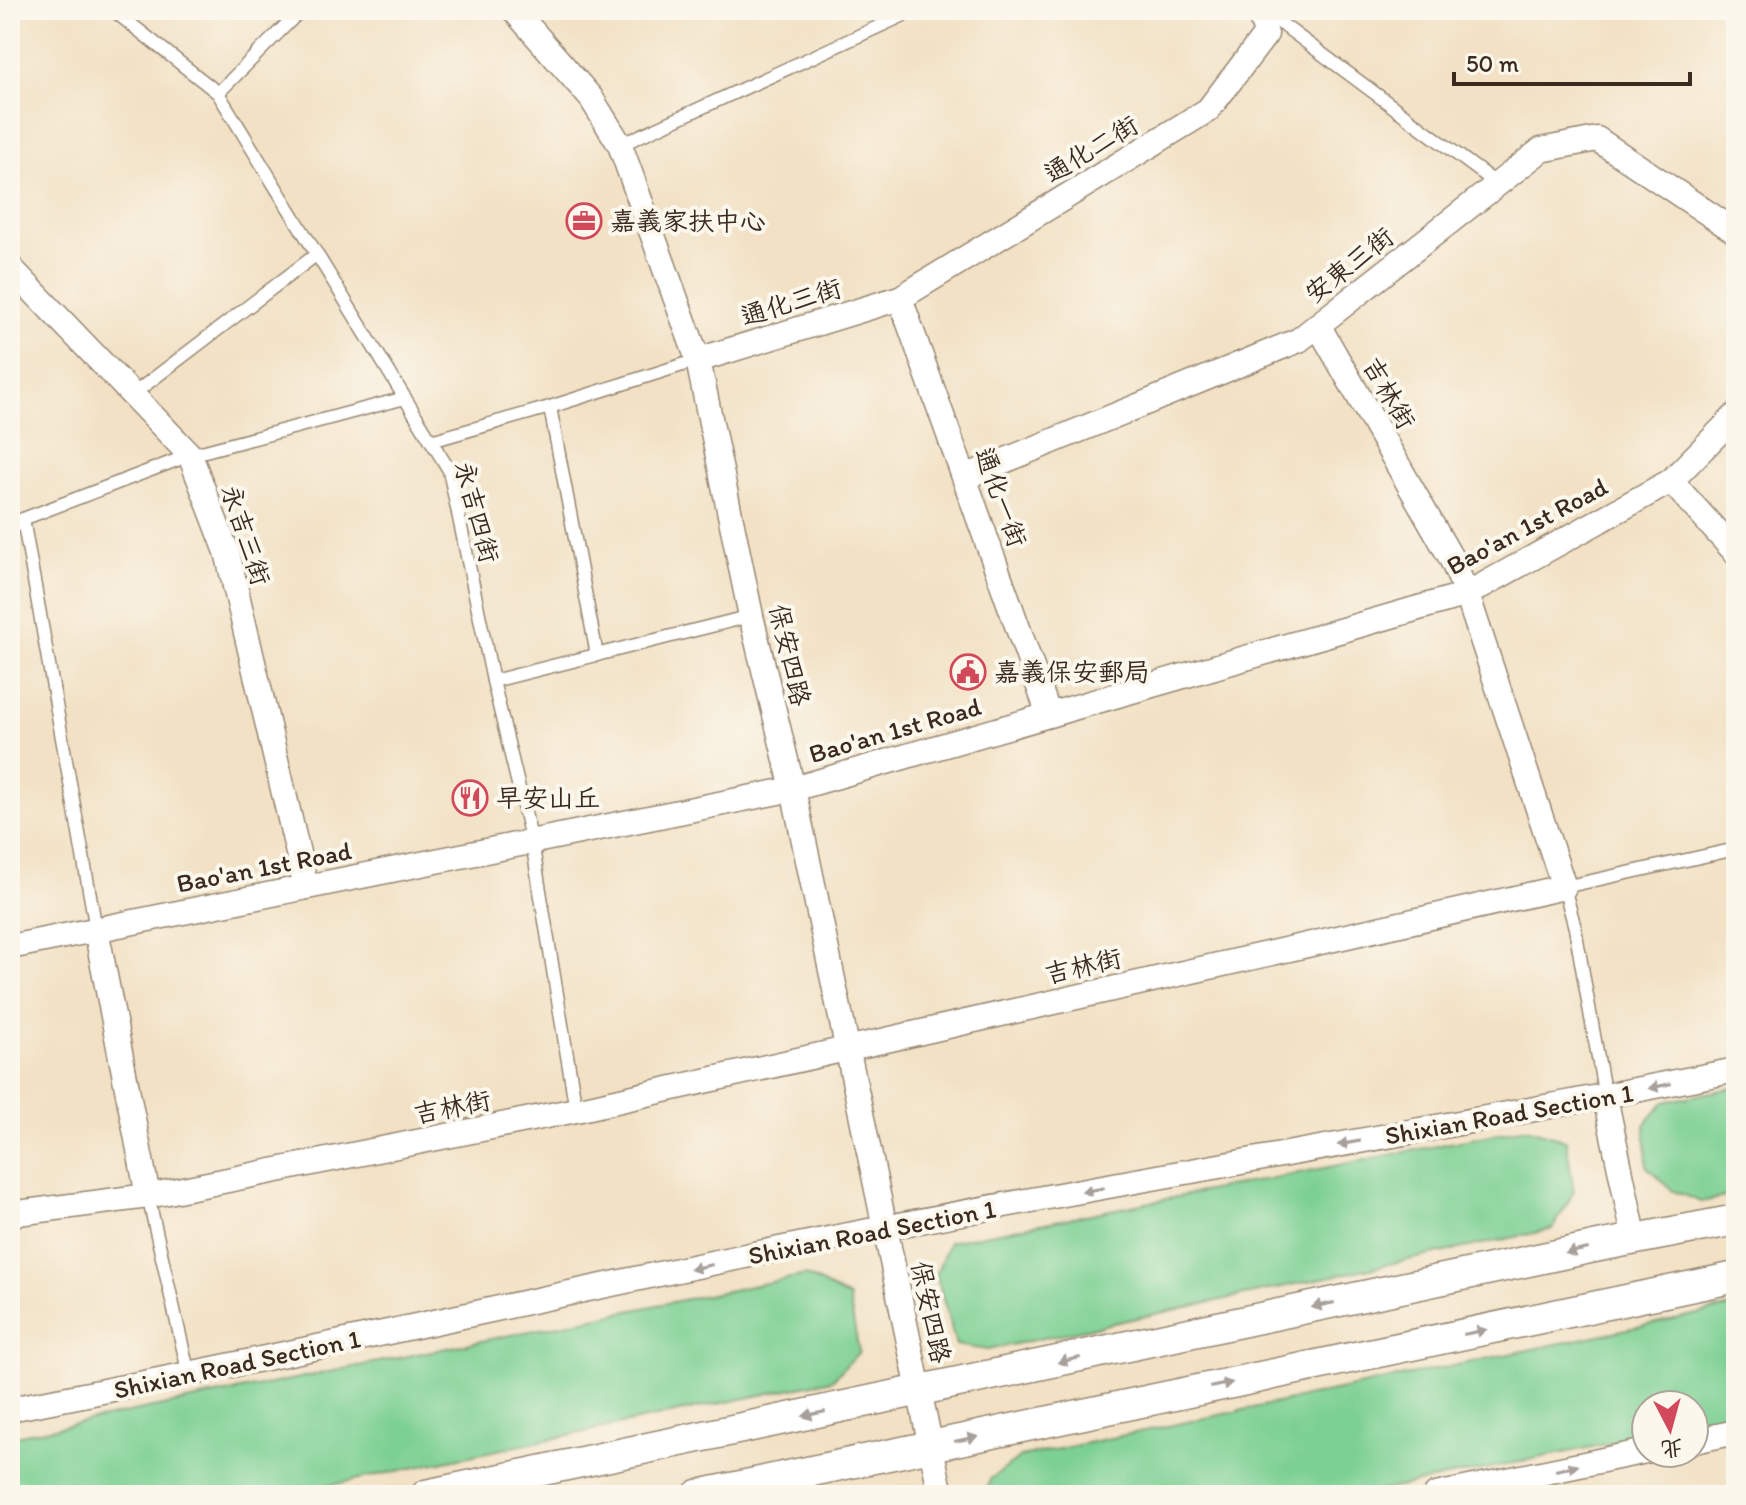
<svg xmlns="http://www.w3.org/2000/svg" width="1746" height="1505" font-family="Itim,'LXGW WenKai TC',sans-serif">
  <style>
    .green { fill: #7bd093; stroke: #5b7d58; stroke-width: 2 }
    .lines { fill: none; stroke-linecap: round; stroke-linejoin: round }
    .service-casing { stroke: #968671; stroke-width: 15 }
    .minor-casing { stroke: #968671; stroke-width: 27 }
    .tertiary-casing { stroke: #968671; stroke-width: 33 }
    .service { stroke: #fff; stroke-width: 12 }
    .minor { stroke: #fff; stroke-width: 24 }
    .tertiary { stroke: #fff; stroke-width: 30 }
    .oneway { fill: #a79f9a }
    .labels { text-anchor: middle; stroke-width: 8; stroke-linejoin: round; paint-order: stroke }
    .street-label { font-size: 26px; fill: #3b2a1e; stroke: #fbf7ec }
    .poi-label { font-size: 26px; fill: #3b2a1e; stroke: #fbf7ec; text-anchor: start }
  </style>
  <rect width="100%" height="100%" fill="#fbf7ec"/>
  <filter id="ink" filterUnits="userSpaceOnUse"><feTurbulence type="fractalNoise" baseFrequency=".0125" numOctaves="2"/><feDisplacementMap in="SourceGraphic" scale="16" xChannelSelector="R" yChannelSelector="G"/><feConvolveMatrix kernelMatrix="1 2 1 2 8 2 1 2 1" color-interpolation-filters="sRGB"/></filter>
  <filter id="wash" filterUnits="userSpaceOnUse"><feTurbulence type="fractalNoise" baseFrequency=".006" numOctaves="4" result="noise"/><feDisplacementMap in="SourceGraphic" scale="32" xChannelSelector="R" yChannelSelector="G"/><feGaussianBlur stdDeviation="1.8" result="paint"/><feColorMatrix in="noise" values="0 0 0 0 0 0 0 0 0 0 0 0 0 0 0 0 0 1.4 0 .05"/><feComposite in="paint" operator="in"/></filter>
  <g filter="url(#wash)">
    <rect width="100%" height="100%" fill="#f2e1c4"/>
    <g class="green">
      <path d="M 1736,1087 L 1736,1195 L 1701,1202 L 1673,1191 L 1647,1167 L 1645,1124 L 1664,1102 Z"/>
      <path d="M 1526,1128 L 1566,1140 L 1574,1191 L 1553,1229 L 987,1350 L 956,1345 L 936,1274 L 949,1242 Z"/>
      <path d="M 805,1275 L 849,1298 L 859,1352 L 832,1380 L 283,1495 L 10,1495 L 10,1437 Z"/>
      <path d="M 1736,1306 L 1736,1418 L 1694,1427 L 1694,1405 L 1646,1405 L 1646,1436 L 1359,1495 L 986,1495 L 990,1479 L 1021,1457 Z"/>
    </g>
  </g>
  <g filter="url(#ink)">
    <g class="lines">
      <defs>
        <g id="service">
          <path d="M 113,10 L 218,93"/>
          <path d="M 301,10 L 218,93 L 449,470 L 493,681 L 532,842 L 576,1110"/>
          <path d="M 1263,10 L 1497,184"/>
          <path d="M 620,145 L 915,10"/>
          <path d="M 132,395 L 317,254"/>
          <path d="M 550,407 L 597,655"/>
          <path d="M 431,441 L 550,407 L 698,360"/>
          <path d="M 23,519 L 96,929"/>
          <path d="M 10,524 L 190,455 L 405,398"/>
          <path d="M 493,681 L 751,616"/>
          <path d="M 1605,1097 L 1575,928 L 1564,887 L 1736,849"/>
          <path d="M 148,1196 L 189,1375"/>
        </g>
        <g id="minor">
          <path d="M 514,10 L 591,98 L 620,145 L 698,360 L 751,616 L 793,789 L 941,1495"/>
          <path d="M 10,267 L 190,455 L 227,552 L 306,887"/>
          <path d="M 900,298 L 1049,715"/>
          <path d="M 698,360 L 900,298 L 1208,110 L 1266,34 L 1259,10"/>
          <path d="M 965,477 L 1299,340 L 1541,150 L 1597,139 L 1736,232"/>
          <path d="M 1671,481 L 1736,553"/>
          <path d="M 96,929 L 148,1196"/>
          <path d="M 10,947 L 793,789 L 1467,594 L 1671,481 L 1736,415"/>
          <path d="M 1605,1097 L 1635,1240"/>
          <path d="M 10,1214 L 148,1196 L 576,1110 L 1564,887 L 1467,594 L 1451,558 L 1318,325"/>
          <path d="M 10,1409 C 303,1354 592,1285 884,1228 C 1168,1172 1453,1128 1736,1070"/>
          <path d="M 1694,1441 L 1736,1432"/>
          <path d="M 1436,1495 L 1646,1451"/>
        </g>
        <g id="tertiary">
          <path d="M 426,1495 L 1599,1246 L 1736,1220"/>
          <path d="M 698,1495 L 1736,1277"/>
        </g>
      </defs>
      <use href="#service" class="service-casing"/>
      <use href="#minor" class="minor-casing"/>
      <use href="#tertiary" class="tertiary-casing"/>
      <use href="#service" class="service"/>
      <use href="#minor" class="minor"/>
      <use href="#tertiary" class="tertiary"/>
    </g>
    <defs><path id="oneway-solid" d="M-6-.8H1V-3.2L6.5 0L1 3.2V.8H-6Z" transform="scale(2)"/></defs>
    <g class="oneway">
      <use href="#oneway-solid" transform="translate(1660 1086) rotate(168)"/>
      <use href="#oneway-solid" transform="translate(1349 1143) rotate(170)"/>
      <use href="#oneway-solid" transform="translate(1093 1190) rotate(170)"/>
      <use href="#oneway-solid" transform="translate(1577 1251) rotate(168)"/>
      <use href="#oneway-solid" transform="translate(701 1267) rotate(168)"/>
      <use href="#oneway-solid" transform="translate(1323 1305) rotate(168)"/>
      <use href="#oneway-solid" transform="translate(1475 1332) rotate(-12)"/>
      <use href="#oneway-solid" transform="translate(1069 1360) rotate(168)"/>
      <use href="#oneway-solid" transform="translate(1221 1385) rotate(-12)"/>
      <use href="#oneway-solid" transform="translate(814 1414) rotate(168)"/>
      <use href="#oneway-solid" transform="translate(966 1439) rotate(-12)"/>
      <use href="#oneway-solid" transform="translate(1567 1468) rotate(-12)"/>
    </g>
  </g>
  <defs>
    <symbol id="office-ring" viewBox="-11 -11 22 22"><circle r="9.5" fill="#fbf7ec" stroke="#d1495b" stroke-width="1.5"/><path d="M-6-3h4V-5.5h4V-3h4V5H-6ZM-1-4.5V-3h2v-1.5ZM-6 0V1H6V0Z" fill="#d1495b"/></symbol>
    <symbol id="civic-ring" viewBox="-11 -11 22 22"><circle r="9.5" fill="#fbf7ec" stroke="#d1495b" stroke-width="1.5"/><path d="M-.6-6.5H3V-4.5H.6V-3L4-1V1h2V6H-6V1h2V-1L-.6-3ZM-1.2 2.5V6h2.4V2.5Z" fill="#d1495b"/></symbol>
    <symbol id="restaurant-ring" viewBox="-11 -11 22 22"><circle r="9.5" fill="#fbf7ec" stroke="#d1495b" stroke-width="1.5"/><path d="M-5-6h1v4h1v-4h1v4h1v-4h1v5L-1.5 .5V6h-2V.5L-5-1ZM5-6V6H3V1.5H1.5Q1.5-4 5-6Z" fill="#d1495b"/></symbol>
  </defs>
  <g fill-rule="evenodd">
    <use href="#office-ring" x="564" y="201" width="40" height="40"/>
    <use href="#civic-ring" x="948" y="652" width="40" height="40"/>
    <use href="#restaurant-ring" x="450" y="778" width="40" height="40"/>
  </g>
  <g class="labels">
    <g class="street-label">
      <text transform="translate(1091 149) rotate(-31)" y="9">通化二街</text>
      <text transform="translate(1349 265) rotate(-38)" y="9">安東三街</text>
      <text transform="translate(791 302) rotate(-17)" y="9">通化三街</text>
      <text transform="translate(1389 393) rotate(60)" y="9">吉林街</text>
      <text transform="translate(1001 497) rotate(70)" y="9">通化一街</text>
      <text transform="translate(477 512) rotate(75)" y="9">永吉四街</text>
      <text transform="translate(1527 526) rotate(-28)" y="9">Bao'an 1st Road</text>
      <text transform="translate(246 535) rotate(72)" y="9">永吉三街</text>
      <text transform="translate(790 655) rotate(77)" y="9">保安四路</text>
      <text transform="translate(895 730) rotate(-16)" y="9">Bao'an 1st Road</text>
      <text transform="translate(264 867) rotate(-11)" y="9">Bao'an 1st Road</text>
      <text transform="translate(1083 966) rotate(-13)" y="9">吉林街</text>
      <text transform="translate(452 1107) rotate(-11)" y="9">吉林街</text>
      <text transform="translate(1509 1114) rotate(-10)" y="9">Shixian Road Section 1</text>
      <text transform="translate(872 1232) rotate(-11)" y="9">Shixian Road Section 1</text>
      <text transform="translate(931 1312) rotate(78)" y="9">保安四路</text>
      <text transform="translate(237 1364) rotate(-12)" y="9">Shixian Road Section 1</text>
    </g>
    <g class="poi-label">
      <text x="610" y="230">嘉義家扶中心</text>
      <text x="994" y="681">嘉義保安郵局</text>
      <text x="496" y="807">早安山丘</text>
    </g>
  </g>
  <rect width="1746" height="1505" fill="none" stroke="#fbf7ec" stroke-width="40"/>
  <g transform="translate(1670 1429) rotate(174)"><circle r="38" fill="#fbf7ec" stroke="#aea59a" stroke-width="2"/>
  <path d="M0-6L14 30L0 20L-14 30Z" fill="#d1495b"/>
  <text y="-12" font-size="22" font-weight="bold" text-anchor="middle" fill="#3b2a1e">北</text>
  </g>
  <path d="M1454 72v12h236v-12" fill="none" stroke="#3b2a1e" stroke-width="4"/>
  <text x="1466" y="72" font-size="24" fill="#3b2a1e" stroke="#fbf7ec" stroke-width="6" paint-order="stroke">50 m</text>
</svg>
